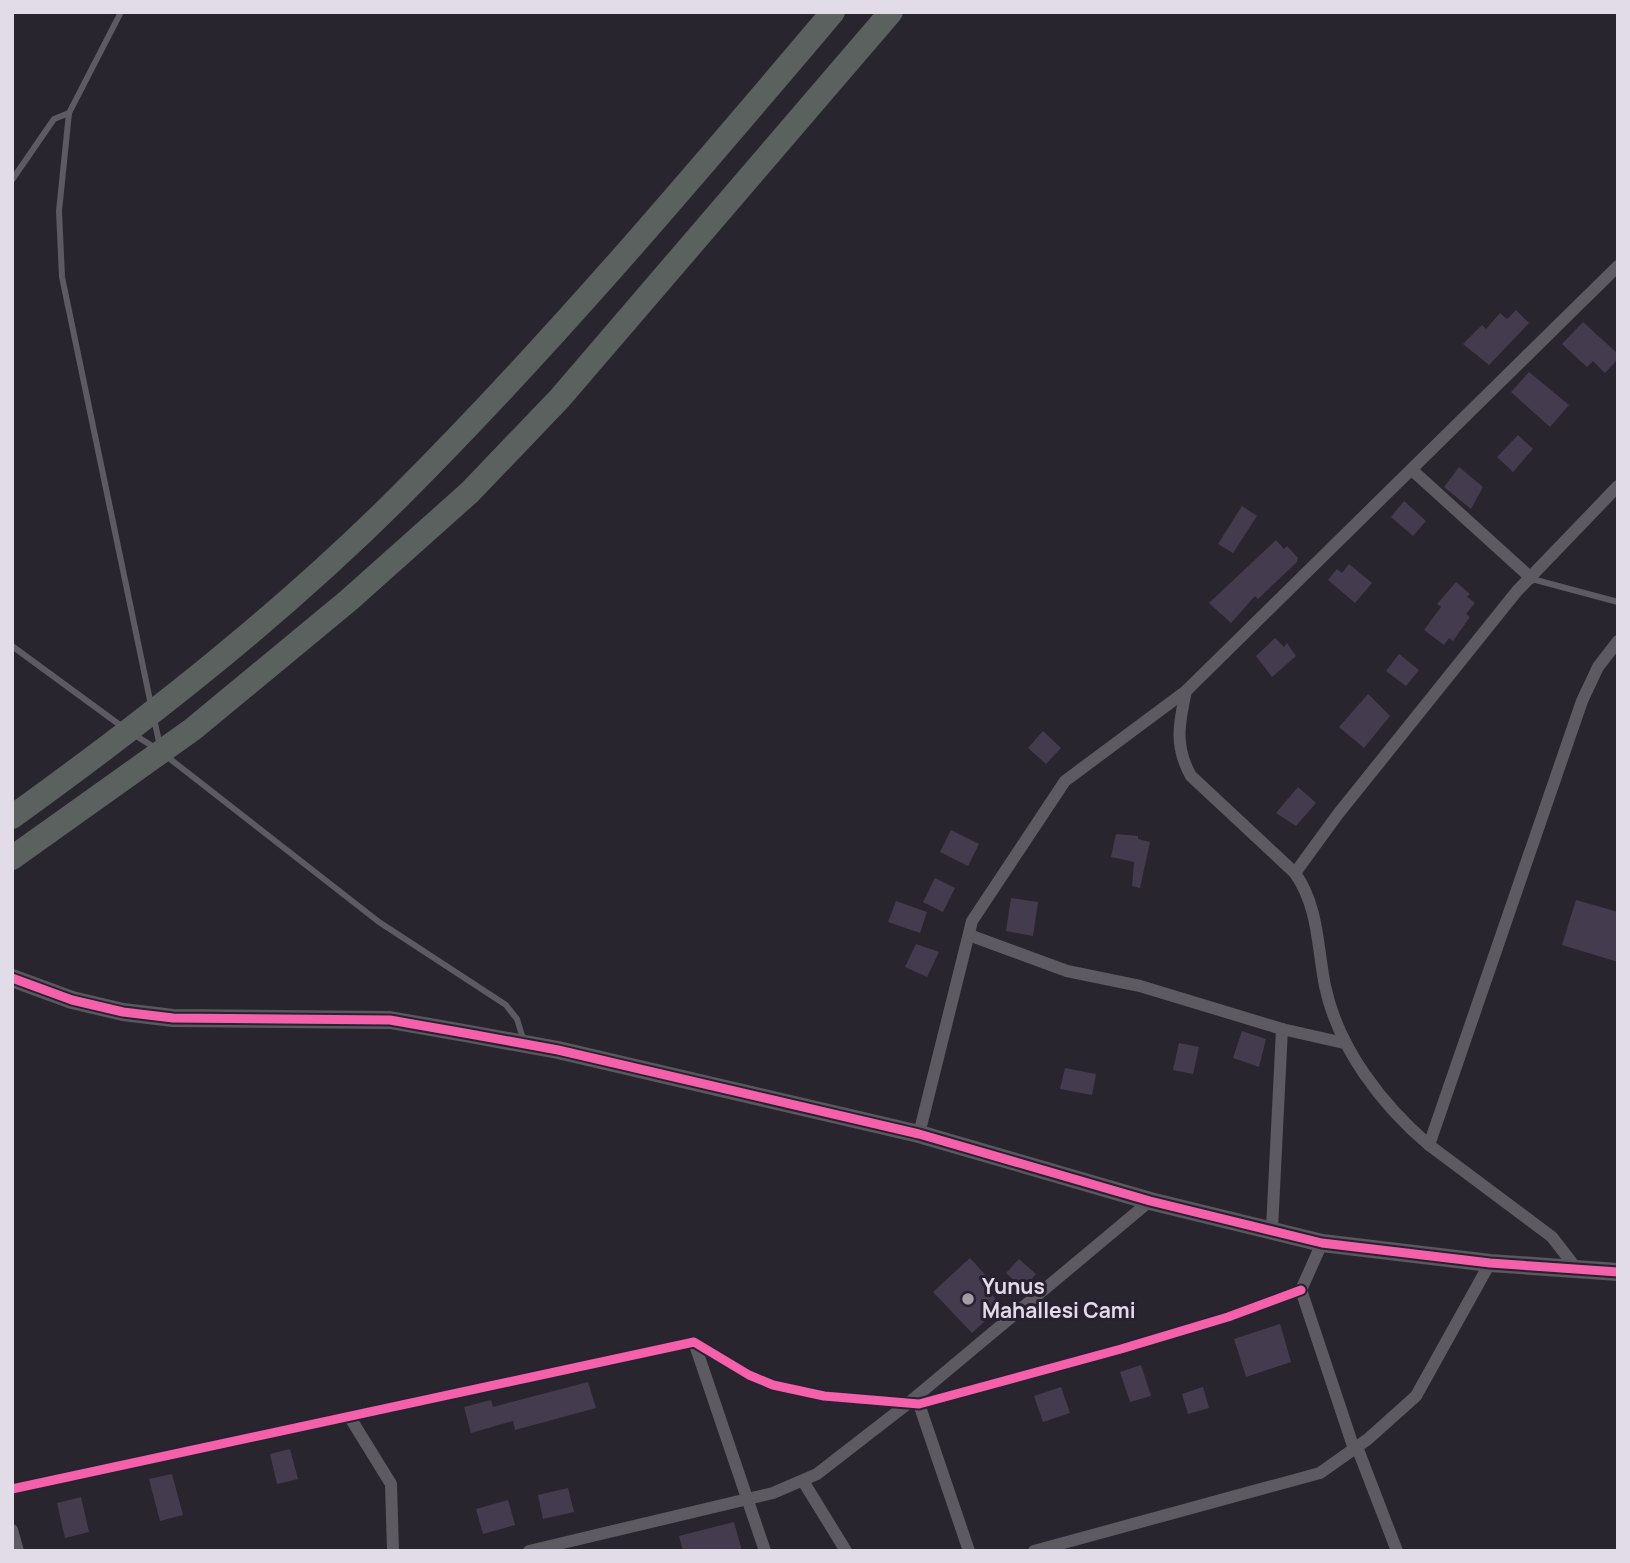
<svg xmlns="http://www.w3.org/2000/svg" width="1630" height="1563" font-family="Manrope,sans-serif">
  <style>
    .building { fill: #443b4e }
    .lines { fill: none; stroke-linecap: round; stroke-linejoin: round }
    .lane { stroke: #5d5a61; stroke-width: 6 }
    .street { stroke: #5d5a61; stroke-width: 12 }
    .secondary { stroke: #59585c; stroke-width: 18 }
    .highway { stroke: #5a615f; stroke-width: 24 }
    .cycleway-casing { stroke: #292132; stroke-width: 13 }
    .cycleway { stroke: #f560ab; stroke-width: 9 }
    .poi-dot { fill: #a19ca6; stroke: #292132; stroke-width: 2.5 }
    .labels { text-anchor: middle; stroke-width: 6; stroke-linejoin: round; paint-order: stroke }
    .poi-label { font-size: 21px; font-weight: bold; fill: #e1dce7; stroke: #292132; text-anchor: start }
  </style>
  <rect width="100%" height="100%" fill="#29252e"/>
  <g class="building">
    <path d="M 1516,310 L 1529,323 L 1489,365 L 1463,344 L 1482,325 L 1486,329 L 1500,313 L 1507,319 Z"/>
    <path d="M 1583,322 L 1618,354 L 1618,359 L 1605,373 L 1593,361 L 1587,367 L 1562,344 Z"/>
    <path d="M 1529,372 L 1569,405 L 1550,427 L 1511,392 Z"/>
    <path d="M 1518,435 L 1533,449 L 1513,472 L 1497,457 Z"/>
    <path d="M 1459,467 L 1483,487 L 1471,509 L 1444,487 Z"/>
    <path d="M 1404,501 L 1426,521 L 1413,536 L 1391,517 Z"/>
    <path d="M 1242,506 L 1257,516 L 1233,553 L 1218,544 Z"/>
    <path d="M 1276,540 L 1284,549 L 1287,546 L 1298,558 L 1297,562 L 1258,599 L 1255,596 L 1231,623 L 1209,603 Z"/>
    <path d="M 1349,564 L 1372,583 L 1355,603 L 1328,580 L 1337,569 L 1342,573 Z"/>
    <path d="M 1456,582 L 1470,594 L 1467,597 L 1475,603 L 1466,614 L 1470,617 L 1460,631 L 1453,641 L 1449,638 L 1444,645 L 1424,630 L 1441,607 L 1437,604 Z"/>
    <path d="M 1275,638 L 1284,647 L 1287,643 L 1296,656 L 1272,677 L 1256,656 Z"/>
    <path d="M 1399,654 L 1419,670 L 1406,686 L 1386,671 Z"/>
    <path d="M 1368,694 L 1390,716 L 1364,748 L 1339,727 Z"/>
    <path d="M 1043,731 L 1061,748 L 1046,764 L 1028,748 Z"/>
    <path d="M 1298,787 L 1316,803 L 1296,826 L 1276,813 Z"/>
    <path d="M 951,830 L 979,844 L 968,866 L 940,852 Z"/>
    <path d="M 1116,834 L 1138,836 L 1138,839 L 1150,842 L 1140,888 L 1132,886 L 1134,862 L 1111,857 Z"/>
    <path d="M 935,878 L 955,888 L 943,912 L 923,902 Z"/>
    <path d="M 1011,898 L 1038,902 L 1033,936 L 1006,931 Z"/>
    <path d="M 1576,900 L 1618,912 L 1618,962 L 1562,945 Z"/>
    <path d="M 896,901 L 927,912 L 920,933 L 888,922 Z"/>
    <path d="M 916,944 L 939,952 L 927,977 L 905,967 Z"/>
    <path d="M 1242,1031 L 1266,1039 L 1259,1067 L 1233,1058 Z"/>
    <path d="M 1179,1043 L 1199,1047 L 1193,1074 L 1173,1070 Z"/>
    <path d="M 1065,1068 L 1096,1074 L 1092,1095 L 1060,1089 Z"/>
    <path d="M 970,1258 L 996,1287 L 990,1293 L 1002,1305 L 972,1333 L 933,1292 Z"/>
    <path d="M 1019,1259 L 1036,1274 L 1023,1289 L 1006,1273 Z"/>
    <path d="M 1280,1324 L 1291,1362 L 1246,1377 L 1234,1339 Z"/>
    <path d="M 1141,1365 L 1151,1396 L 1130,1402 L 1120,1372 Z"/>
    <path d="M 588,1382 L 596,1408 L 515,1430 L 513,1421 L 471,1433 L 464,1407 L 491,1400 L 493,1407 Z"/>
    <path d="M 1061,1387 L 1070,1413 L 1043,1422 L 1034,1396 Z"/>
    <path d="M 1203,1387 L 1209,1408 L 1188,1414 L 1182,1394 Z"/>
    <path d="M 290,1449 L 298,1479 L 277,1484 L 270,1454 Z"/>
    <path d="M 172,1474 L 183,1515 L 160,1521 L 149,1479 Z"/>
    <path d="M 568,1488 L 574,1512 L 543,1519 L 538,1495 Z"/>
    <path d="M 81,1497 L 89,1532 L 65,1538 L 57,1503 Z"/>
    <path d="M 508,1500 L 515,1525 L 483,1534 L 476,1509 Z"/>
    <path d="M 734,1522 L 742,1551 L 683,1551 L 679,1536 Z"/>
  </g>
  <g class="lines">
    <g class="lane">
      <path d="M 121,12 L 69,113 L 59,211 L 62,277 L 151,705"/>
      <path d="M 12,180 L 54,119 L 69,113"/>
      <path d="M 1532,579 L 1618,602"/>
      <path d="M 12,646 L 124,728"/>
      <path d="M 154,719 L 160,746"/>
      <path d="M 133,734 L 157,749"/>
      <path d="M 165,755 L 379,922 L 506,1005 L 517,1019 L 524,1042"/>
    </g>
    <g class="street">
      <path d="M 1412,470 L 1531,578"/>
      <path d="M 1186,691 C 1179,723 1174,746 1191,776 L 1295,873 C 1319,908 1317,946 1325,986 C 1338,1048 1382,1105 1429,1145"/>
      <path d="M 1295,873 L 1338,814 L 1517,591 L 1618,486"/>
      <path d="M 969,935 L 1067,971 L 1140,986 L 1282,1029 L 1272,1229"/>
      <path d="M 1282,1029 L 1344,1043"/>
      <path d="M 919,1134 L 972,921 L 1065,781 L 1186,691 L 1618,266"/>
      <path d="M 1322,1243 L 1301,1290 L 1354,1449"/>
      <path d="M 1576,1268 L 1552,1237 L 1429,1145 L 1582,701 L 1598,667 L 1618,641"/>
      <path d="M 694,1342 L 765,1551"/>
      <path d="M 919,1404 L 969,1551"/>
      <path d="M 349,1416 L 391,1484 L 393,1551"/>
      <path d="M 1357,1447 L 1397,1551"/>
      <path d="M 803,1481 L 846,1551"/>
      <path d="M 12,1489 L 694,1342 L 749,1375 L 773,1385 L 824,1396 L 919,1404 L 1121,1349 L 1228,1317 L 1301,1290"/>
      <path d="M 12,1530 L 18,1551"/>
      <path d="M 529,1551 L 773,1493 L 817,1474 L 906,1405 L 1150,1201"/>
      <path d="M 1034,1551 L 1320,1473 L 1368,1439 L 1416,1396 L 1490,1263"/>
    </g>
    <path class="secondary" d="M 12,978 L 72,1000 L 123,1012 L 173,1018 L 390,1020 L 470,1034 L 558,1050 L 919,1134 L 1150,1201 L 1322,1243 L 1490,1263 L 1618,1272"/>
    <g class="highway">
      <path d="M 12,817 C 148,719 282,614 400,496 C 553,343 693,177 833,12"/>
      <path d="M 12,858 L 193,729 L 349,600 L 470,492 L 560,398 L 891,12"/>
    </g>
    <defs>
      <g id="cycleway">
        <path d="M 12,978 L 72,1000 L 123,1012 L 173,1018 L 390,1020 L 470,1034 L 558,1050 L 919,1134 L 1150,1201 L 1322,1243 L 1490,1263 L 1618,1272"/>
        <path d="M 12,1489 L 694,1342 L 749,1375 L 773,1385 L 824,1396 L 919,1404 L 1121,1349 L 1228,1317 L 1301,1290"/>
      </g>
    </defs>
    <use href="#cycleway" class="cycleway-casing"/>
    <use href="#cycleway" class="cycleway"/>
  </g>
  <circle class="poi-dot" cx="968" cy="1299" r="7"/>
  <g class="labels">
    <g class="poi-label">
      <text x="982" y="1294">Yunus<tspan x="982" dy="24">Mahallesi Cami</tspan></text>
    </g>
  </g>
  <rect width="1630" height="1563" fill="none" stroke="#e1dce7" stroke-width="28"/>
</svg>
